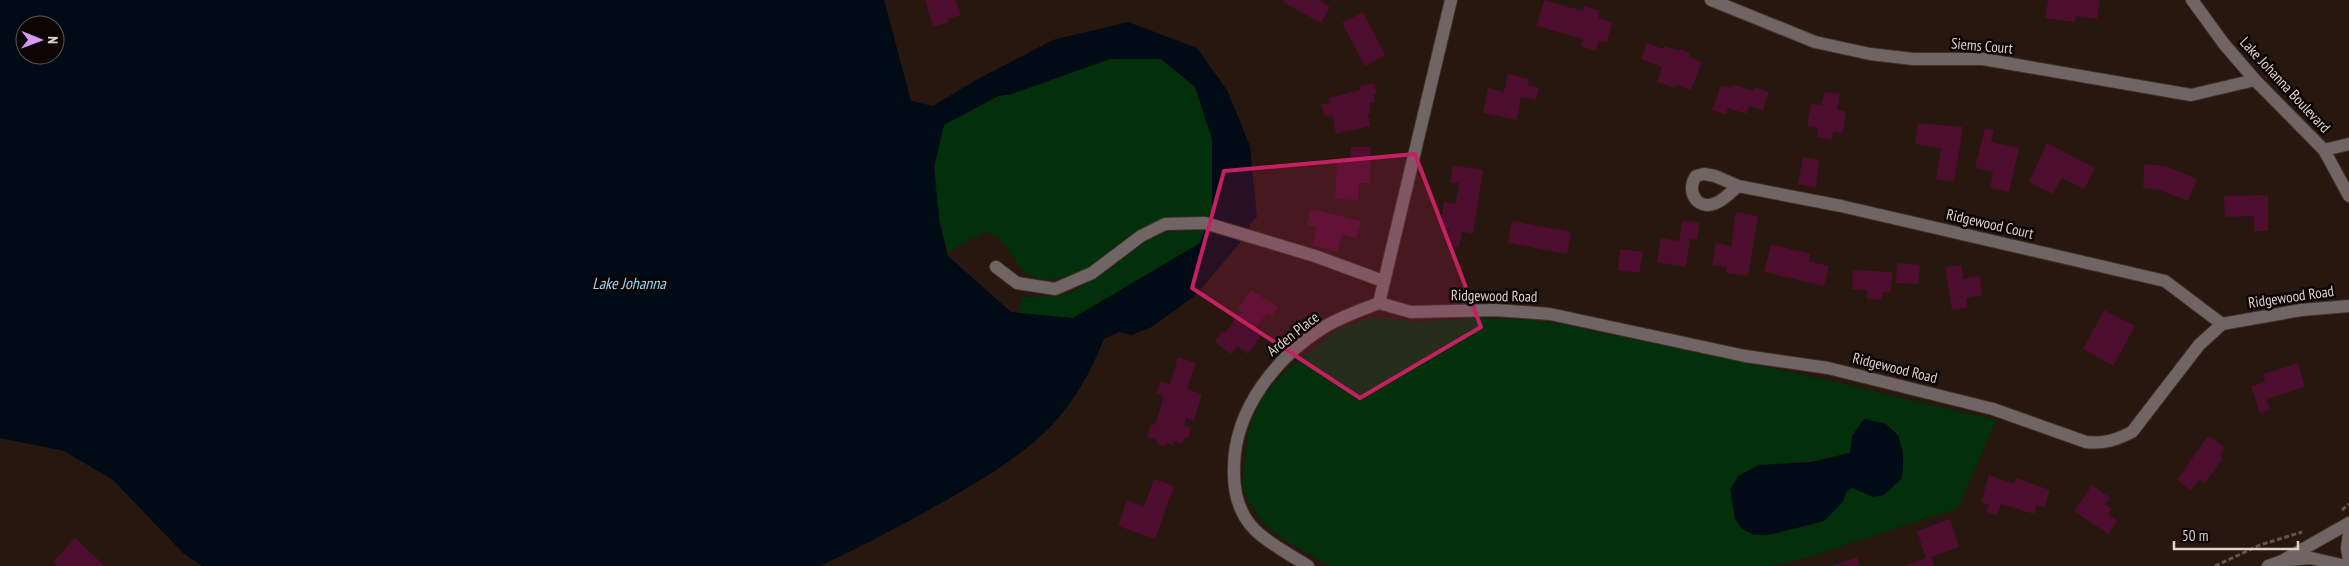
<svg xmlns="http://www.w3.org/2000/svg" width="2349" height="566" font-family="'PT Sans Narrow',sans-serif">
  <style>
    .green { fill: #01300a; fill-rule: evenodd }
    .water { fill: #000b16; fill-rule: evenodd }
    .building { fill: #4d0d2e }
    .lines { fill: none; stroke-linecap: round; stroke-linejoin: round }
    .minor-casing { stroke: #413129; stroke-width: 14 }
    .path { stroke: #63534b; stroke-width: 3; stroke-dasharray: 5 2.5; stroke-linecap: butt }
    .minor { stroke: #706465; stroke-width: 12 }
    .marked { fill: #c32161; fill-opacity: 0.2; stroke: #c32161; stroke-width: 4; stroke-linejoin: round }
    .labels { text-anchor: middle; stroke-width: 5; stroke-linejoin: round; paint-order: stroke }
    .street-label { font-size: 15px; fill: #ded2cc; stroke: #0c0503 }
    .water-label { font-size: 16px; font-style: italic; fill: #97d7f6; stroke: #0c0503 }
  </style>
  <rect width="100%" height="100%" fill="#28170e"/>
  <g class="green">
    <path d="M 1110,59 L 1161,59 L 1195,87 L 1212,139 L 1212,208 L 1208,220 L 1195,216 L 1184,217 L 1073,278 C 1019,283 1027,274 998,236 L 984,232 L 950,251 L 948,256 C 937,209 928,172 944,125 L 998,96 L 1012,94 Z"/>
    <path d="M 1205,228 L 1200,243 L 1073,318 L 1018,313 L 1023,297 L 1053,296 L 1071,292 L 1104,273 L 1152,236 L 1161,233 Z"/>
    <path d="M 1383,318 L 1419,322 L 1474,318 L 1530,320 L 1561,324 L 1818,378 L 1996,420 L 1958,508 L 1809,557 L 1772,566 L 1330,566 L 1286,541 L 1264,524 L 1247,500 L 1242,485 L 1249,427 L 1262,397 L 1280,376 L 1339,328 L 1367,319 ZM 1864,419 L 1886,424 L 1884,495 L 1874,497 L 1852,488 L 1847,491 L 1824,521 L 1769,535 L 1754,535 L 1790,462 L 1811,462 L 1850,453 L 1852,436 Z"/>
  </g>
  <g class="water">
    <path d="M 0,0 L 884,0 L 911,101 L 933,106 L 976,80 L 1053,40 L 1128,22 L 1197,48 L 1227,90 L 1250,146 L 1257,217 L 1250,224 L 1249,232 L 1197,294 L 1152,327 L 1131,335 L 1119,332 L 1104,339 C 1095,361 1084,384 1070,403 C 1040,446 995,471 952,497 C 908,522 865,545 820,566 L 202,566 L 183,553 L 113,480 L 64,451 L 0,438 ZM 25,25 L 55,25 L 55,55 L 25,55 ZM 1110,59 L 1161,59 L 1195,87 L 1212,139 L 1212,208 L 1200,243 L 1073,318 L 1011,312 L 948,256 L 939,219 L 934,167 L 944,125 L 998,96 L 1012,94 Z"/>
    <path d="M 1864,419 L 1886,424 L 1898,435 L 1903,453 L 1903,470 L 1901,479 L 1884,495 L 1873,497 L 1852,488 L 1847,491 L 1843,502 L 1824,521 L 1769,535 L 1754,535 L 1741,528 L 1735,519 L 1730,489 L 1738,476 L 1759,465 L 1811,462 L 1850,453 L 1852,436 Z"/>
  </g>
  <g class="building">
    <path d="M 925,0 L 955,0 L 961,15 L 948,19 L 948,23 L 933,27 Z"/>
    <path d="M 1284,0 L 1319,0 L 1330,7 L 1321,23 L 1283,2 Z"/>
    <path d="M 1544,0 L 1583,11 L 1584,6 L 1600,11 L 1598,18 L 1612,22 L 1607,43 L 1599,41 L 1596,51 L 1581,46 L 1583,39 L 1537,26 Z"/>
    <path d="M 2048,0 L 2100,0 L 2097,19 L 2076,16 L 2075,22 L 2045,18 Z"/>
    <path d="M 1363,12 L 1385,55 L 1365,66 L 1342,23 Z"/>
    <path d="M 1647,43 L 1663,49 L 1665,46 L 1679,51 L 1680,49 L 1690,54 L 1689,57 L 1702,62 L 1691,90 L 1676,85 L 1675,88 L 1657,82 L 1662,67 L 1641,59 Z"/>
    <path d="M 1508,74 L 1529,79 L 1528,85 L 1539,88 L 1536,100 L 1521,97 L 1517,120 L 1483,113 L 1488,88 L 1504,92 Z"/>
    <path d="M 1374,83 L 1377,93 L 1373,94 L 1375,102 L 1369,103 L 1371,113 L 1368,114 L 1370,126 L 1336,134 L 1332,115 L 1324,116 L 1321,104 L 1330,103 L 1328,98 L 1360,90 L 1359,86 Z"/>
    <path d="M 1732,84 L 1753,91 L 1755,87 L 1769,92 L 1763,110 L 1749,106 L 1746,114 L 1728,108 L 1726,115 L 1712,110 L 1721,85 L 1731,88 Z"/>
    <path d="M 1824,92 L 1840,94 L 1837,110 L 1846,111 L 1843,133 L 1833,131 L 1832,140 L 1817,137 L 1818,128 L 1807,126 L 1811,104 L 1821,105 Z"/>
    <path d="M 1918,123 L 1963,127 L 1954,182 L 1936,179 L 1941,148 L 1915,144 Z"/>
    <path d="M 1985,128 L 1994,131 L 1991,142 L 2019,148 L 2009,192 L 1990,188 L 1993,172 L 1975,168 Z"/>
    <path d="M 2047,143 L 2095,168 L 2084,189 L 2062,178 L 2052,194 L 2029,182 Z"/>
    <path d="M 1351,147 L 1371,147 L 1370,183 L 1359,183 L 1358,200 L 1335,199 L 1337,161 L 1350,162 Z"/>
    <path d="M 1803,157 L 1819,160 L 1816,188 L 1798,184 Z"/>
    <path d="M 2144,164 L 2165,166 L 2197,179 L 2188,201 L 2159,190 L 2143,188 Z"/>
    <path d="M 1453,165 L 1483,170 L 1473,234 L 1462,232 L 1459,247 L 1447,246 L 1450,229 L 1440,228 L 1444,202 L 1455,204 L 1459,183 L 1450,182 Z"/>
    <path d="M 2268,195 L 2268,231 L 2254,231 L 2254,216 L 2225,217 L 2224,196 Z"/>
    <path d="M 1311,209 L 1361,221 L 1356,238 L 1342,234 L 1337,252 L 1312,246 L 1317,227 L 1307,225 Z"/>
    <path d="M 1736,212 L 1758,216 L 1748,276 L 1726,273 L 1727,267 L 1712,265 L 1716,243 L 1731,246 Z"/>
    <path d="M 1683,220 L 1700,223 L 1697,240 L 1690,239 L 1686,267 L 1657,262 L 1661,238 L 1679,241 Z"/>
    <path d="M 1512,221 L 1571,232 L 1567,254 L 1508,243 Z"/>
    <path d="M 1771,244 L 1811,254 L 1809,261 L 1829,266 L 1824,286 L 1764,272 Z"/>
    <path d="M 1620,249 L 1643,252 L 1639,273 L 1618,270 Z"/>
    <path d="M 1897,263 L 1920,265 L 1918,284 L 1896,283 Z"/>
    <path d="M 1961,265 L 1963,279 L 1980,276 L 1982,295 L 1966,298 L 1967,308 L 1952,310 L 1945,267 Z"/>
    <path d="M 1853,270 L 1892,272 L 1891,292 L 1883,292 L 1882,300 L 1867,299 L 1867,290 L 1852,289 Z"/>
    <path d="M 1251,290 L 1278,307 L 1271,317 L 1267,313 L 1255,329 L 1262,334 L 1248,354 L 1237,346 L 1231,354 L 1215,342 L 1222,331 L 1225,333 L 1241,311 L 1238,308 Z"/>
    <path d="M 2104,310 L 2135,326 L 2113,366 L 2083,349 Z"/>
    <path d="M 1178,357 L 1196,363 L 1187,389 L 1202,394 L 1194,421 L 1186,418 L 1184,426 L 1191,428 L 1188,438 L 1185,437 L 1182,444 L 1175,441 L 1173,445 L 1166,443 L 1165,447 L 1156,443 L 1157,440 L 1147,437 L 1151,424 L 1155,425 L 1164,396 L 1156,394 L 1161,381 L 1170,384 Z"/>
    <path d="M 2298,363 L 2305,387 L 2266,399 L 2270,410 L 2260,413 L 2251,386 L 2265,382 L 2263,374 Z"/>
    <path d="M 2208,436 L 2225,448 L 2220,456 L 2223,458 L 2205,483 L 2199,479 L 2191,491 L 2177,480 Z"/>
    <path d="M 1989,475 L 2014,484 L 2016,478 L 2050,490 L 2044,508 L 2037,505 L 2034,514 L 2001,504 L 1997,515 L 1986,512 L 1989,505 L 1981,502 Z"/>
    <path d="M 1154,479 L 1174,486 L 1155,539 L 1118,526 L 1127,500 L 1144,507 Z"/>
    <path d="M 2092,485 L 2110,498 L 2105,504 L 2112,509 L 2108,514 L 2117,521 L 2108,534 L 2074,511 Z"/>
    <path d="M 1950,519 L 1959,547 L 1931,557 L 1934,566 L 1905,566 L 1926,558 L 1917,531 Z"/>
    <path d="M 75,538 L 105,566 L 57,566 L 53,562 Z"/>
    <path d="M 1857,557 L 1860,566 L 1832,566 Z"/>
  </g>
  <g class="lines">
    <defs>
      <g id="minor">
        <path d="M 1711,0 L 1815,42 L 1870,54 L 1913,59 L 1983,59 L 2191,95 L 2255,80"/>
        <path d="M 2192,0 L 2224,44 L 2255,80 L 2324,150 L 2349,196"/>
        <path d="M 2324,150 L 2349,144"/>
        <path d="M 1738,186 C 1732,191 1724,200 1716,203 C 1698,211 1685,192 1696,176 L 1704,174 L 1715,176 L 1738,186 L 1841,206 L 2165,281 L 2222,324"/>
        <path d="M 996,267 L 1017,283 L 1055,289 L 1092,273 L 1141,236 L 1165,224 L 1205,223 L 1315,256 L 1383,281"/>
        <path d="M 1379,303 L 1411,312 L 1495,310 L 1550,314 L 1745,356 L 1828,368 L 1993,409 L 2086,442 C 2104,444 2116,440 2132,432 L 2199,345 L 2222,324 L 2301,310 L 2349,306"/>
        <path d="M 2349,533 L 2347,548 L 2349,561"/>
        <path d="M 2287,560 L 2311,558 L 2346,566"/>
        <path d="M 1308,566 C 1292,556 1268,543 1255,530 C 1238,513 1233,489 1234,466 C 1235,408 1278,355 1326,326 C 1343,316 1361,310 1379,303 L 1451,0"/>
        <path d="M 2268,566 L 2282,561 L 2349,523"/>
      </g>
    </defs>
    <use href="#minor" class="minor-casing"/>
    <g class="path">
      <path d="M 2342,510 L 2349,504"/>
      <path d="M 2215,566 L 2260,545 L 2302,532"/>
    </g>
    <use href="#minor" class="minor"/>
  </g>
  <path class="marked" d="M 1415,154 L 1481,327 L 1360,398 L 1192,288 L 1224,171 Z"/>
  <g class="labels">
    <g class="street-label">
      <text transform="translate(1982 46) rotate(5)" y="5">Siems Court</text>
      <text transform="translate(2285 85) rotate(47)" y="5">Lake Johanna Boulevard</text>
      <text transform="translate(1990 224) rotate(13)" y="5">Ridgewood Court</text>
      <text transform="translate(1494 296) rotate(1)" y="5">Ridgewood Road</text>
      <text transform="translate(2291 297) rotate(-8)" y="5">Ridgewood Road</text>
      <text transform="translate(1293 334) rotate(-38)" y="5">Arden Place</text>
      <text transform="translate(1895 368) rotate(14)" y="5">Ridgewood Road</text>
    </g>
    <g class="water-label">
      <text x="629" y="289">Lake Johanna</text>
    </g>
  </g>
  <g transform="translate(40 40) rotate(91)"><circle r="24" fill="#0c0503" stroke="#605753"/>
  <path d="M0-4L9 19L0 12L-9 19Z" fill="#d69bfa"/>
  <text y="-8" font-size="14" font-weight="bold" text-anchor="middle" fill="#ded2cc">N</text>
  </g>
  <path d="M2174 541v8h124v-8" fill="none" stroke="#ded2cc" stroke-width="2.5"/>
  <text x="2182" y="541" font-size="15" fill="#ded2cc" stroke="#0c0503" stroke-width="4" paint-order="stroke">50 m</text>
</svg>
